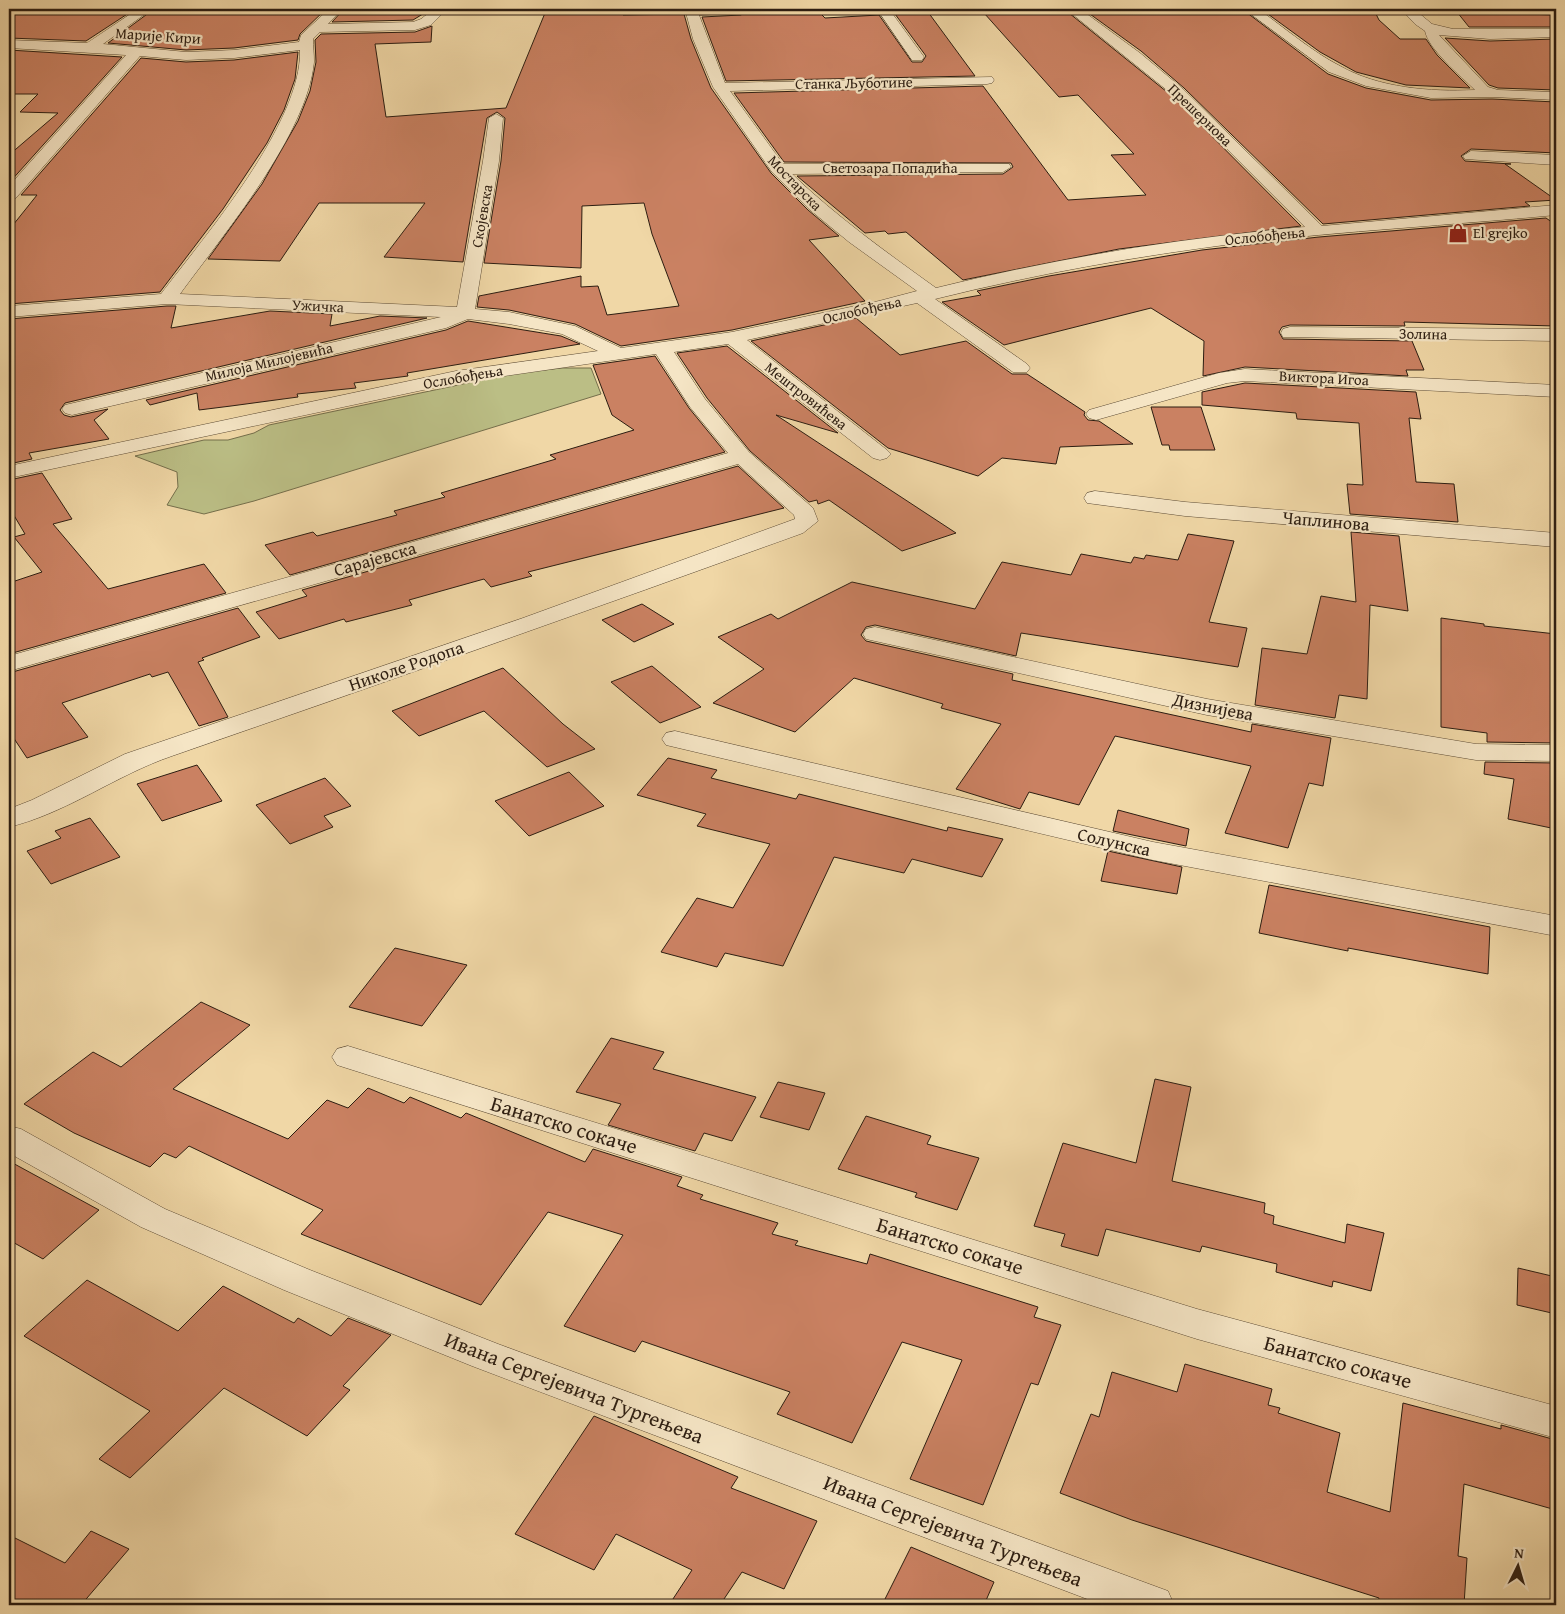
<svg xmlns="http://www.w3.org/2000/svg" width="1565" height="1614" font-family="'Gentium Book Plus',serif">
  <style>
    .green { fill: #bbbe85; stroke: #746e4b }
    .building { fill: #ca8162; stroke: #2c1d11 }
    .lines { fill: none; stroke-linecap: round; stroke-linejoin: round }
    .minor-casing { stroke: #5d4c36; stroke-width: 1 }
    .minor { fill: #f5e5c5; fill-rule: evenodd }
    .labels { text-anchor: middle; stroke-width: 4.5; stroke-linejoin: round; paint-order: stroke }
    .far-street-label { font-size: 15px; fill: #2c1d11; stroke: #f5e5c5 }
    .far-poi-label { font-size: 15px; fill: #2c1d11; stroke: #f5e5c5; text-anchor: start }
    .street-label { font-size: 18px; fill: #2c1d11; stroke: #f5e5c5 }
    .near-street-label { font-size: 21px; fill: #2c1d11; stroke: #f5e5c5 }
  </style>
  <rect width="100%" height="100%" fill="#f0d7a6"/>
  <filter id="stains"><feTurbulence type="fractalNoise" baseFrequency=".004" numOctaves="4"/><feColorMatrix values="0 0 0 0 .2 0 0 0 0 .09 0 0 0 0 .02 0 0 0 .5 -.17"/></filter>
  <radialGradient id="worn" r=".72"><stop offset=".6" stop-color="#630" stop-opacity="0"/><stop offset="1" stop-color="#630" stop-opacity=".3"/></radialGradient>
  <path class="green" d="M 562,368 L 591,368 L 601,394 L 254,501 L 204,514 L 167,505 L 178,487 L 177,472 L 135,456 L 204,440 L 228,440 L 254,433 L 269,425 L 515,373 Z"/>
  <g class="building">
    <path d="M 40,9 L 135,9 L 86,41 L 9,38 L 9,11 L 34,12 Z"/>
    <path d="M 154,9 L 326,9 L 300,34 L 298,40 L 234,48 L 186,50 L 108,43 Z"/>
    <path d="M 344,9 L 431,9 L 413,20 L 332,22 Z"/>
    <path d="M 768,9 L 782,9 L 786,14 L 818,11 L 825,18 L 879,15 L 912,62 L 922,62 L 926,56 L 895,14 L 928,12 L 975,76 L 726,81 L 702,17 L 741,15 L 748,10 Z"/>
    <path d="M 1044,9 L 1064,9 L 1172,96 L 1301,226 L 1119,249 L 963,280 L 906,232 L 888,234 L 885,231 L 865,233 L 797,176 L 1003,174 L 1013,167 L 1011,163 L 784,162 L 734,93 L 983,86 L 1068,200 L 1146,195 L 1111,155 L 1134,154 L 1078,95 L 1059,97 L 984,13 Z"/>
    <path d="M 1083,9 L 1242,9 L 1328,74 L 1366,88 L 1431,100 L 1492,99 L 1556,102 L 1556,153 L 1471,149 L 1461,156 L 1465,161 L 1511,164 L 1505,164 L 1556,200 L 1525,202 L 1530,206 L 1323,224 L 1184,88 L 1141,51 Z"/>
    <path d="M 1261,9 L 1374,10 L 1379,20 L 1400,39 L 1426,39 L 1437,55 L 1470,88 L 1406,85 L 1356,72 L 1320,52 Z"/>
    <path d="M 623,12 L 623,15 L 684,14 L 691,39 L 711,88 L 771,173 L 808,210 L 839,236 L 809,240 L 865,301 L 732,330 L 621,346 L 575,324 L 509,310 L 477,307 L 479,296 L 581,276 L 581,287 L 598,286 L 607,315 L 679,306 L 652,234 L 644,203 L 582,206 L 581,268 L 484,263 L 501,161 L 505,118 L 497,112 L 487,118 L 463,262 L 384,257 L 425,203 L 319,203 L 280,261 L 208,259 L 262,184 L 298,121 L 310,91 L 316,62 L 315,40 L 321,34 L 415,32 L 432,26 L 431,42 L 375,44 L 386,117 L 506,108 L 545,13 Z"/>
    <path d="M 1457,12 L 1556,15 L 1556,27 L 1469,27 Z"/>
    <path d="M 1445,38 L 1490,41 L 1556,39 L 1556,90 L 1498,88 L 1489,85 Z"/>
    <path d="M 9,50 L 122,57 L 9,183 L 9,155 L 58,113 L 20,112 L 38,94 L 9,94 Z"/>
    <path d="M 298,52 L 295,79 L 284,110 L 267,143 L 223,209 L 160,292 L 9,304 L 9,230 L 37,195 L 21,195 L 141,58 L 186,62 L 234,60 Z"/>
    <path d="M 1546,218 L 1556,225 L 1556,326 L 1404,322 L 1405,326 L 1290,325 L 1282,327 L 1279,332 L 1283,339 L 1412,341 L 1424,370 L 1406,370 L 1408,376 L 1245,367 L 1203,376 L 1204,341 L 1151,308 L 1004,345 L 942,302 L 981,295 L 977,291 L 1049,276 L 1202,250 L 1319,237 Z"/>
    <path d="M 167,306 L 176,306 L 171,328 L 270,311 L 332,314 L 330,326 L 380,316 L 427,318 L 65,403 L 60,410 L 64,415 L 71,417 L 108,409 L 94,420 L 109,439 L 29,453 L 32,459 L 9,464 L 9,319 Z"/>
    <path d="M 856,318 L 900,355 L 966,341 L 1012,374 L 1027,374 L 1085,412 L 1084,415 L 1088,420 L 1099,421 L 1133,444 L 1060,447 L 1056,464 L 1002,458 L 978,476 L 888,448 L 751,341 Z"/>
    <path d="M 468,321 L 561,336 L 580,344 L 407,373 L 408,376 L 354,383 L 356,388 L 297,394 L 298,397 L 231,406 L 199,410 L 197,393 L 150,405 L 146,400 L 446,330 Z"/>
    <path d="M 727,346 L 838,433 L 776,415 L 956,533 L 902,551 L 829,500 L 818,504 L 817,500 L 809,502 L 750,451 L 707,398 L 677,353 Z"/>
    <path d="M 655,356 L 689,408 L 725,452 L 290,575 L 265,545 L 313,532 L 317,536 L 397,515 L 394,511 L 445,497 L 441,493 L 556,459 L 550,455 L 634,430 L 612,415 L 593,365 Z"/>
    <path d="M 1245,383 L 1416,392 L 1421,419 L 1409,418 L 1416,482 L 1454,484 L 1458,522 L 1350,514 L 1347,484 L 1363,485 L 1359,423 L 1297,419 L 1296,413 L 1202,405 L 1202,392 Z"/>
    <path d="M 1151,407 L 1201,407 L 1215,450 L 1170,450 L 1169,445 L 1162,445 Z"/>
    <path d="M 738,466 L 784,508 L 528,572 L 532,576 L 491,587 L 484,579 L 409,600 L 412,605 L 346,622 L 344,619 L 279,639 L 256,612 L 307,596 L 302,590 Z"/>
    <path d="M 42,473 L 72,519 L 53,524 L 108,589 L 204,564 L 226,593 L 9,654 L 9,583 L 42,572 L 14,537 L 25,534 L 9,507 L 9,480 Z"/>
    <path d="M 1351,532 L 1399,536 L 1408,611 L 1370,605 L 1367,699 L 1339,695 L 1335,718 L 1255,705 L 1262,648 L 1307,654 L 1321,596 L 1356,602 Z"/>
    <path d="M 1188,534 L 1234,541 L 1209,622 L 1247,628 L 1238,667 L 1021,633 L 1016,656 L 875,625 L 866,627 L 861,635 L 866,641 L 1013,674 L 1012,680 L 1251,732 L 1252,724 L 1331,738 L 1323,786 L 1309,783 L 1288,848 L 1225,833 L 1251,766 L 1115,736 L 1079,805 L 1029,792 L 1020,809 L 956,789 L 1001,724 L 941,708 L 943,704 L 854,678 L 795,732 L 713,703 L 764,669 L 718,637 L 771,614 L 778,619 L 852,582 L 975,609 L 1002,562 L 1071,575 L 1081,554 L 1131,563 L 1134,557 L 1144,559 L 1146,555 L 1178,560 Z"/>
    <path d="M 642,604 L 674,624 L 634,642 L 602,620 Z"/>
    <path d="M 238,608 L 260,637 L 202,658 L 204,660 L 198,662 L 228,717 L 199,726 L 168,672 L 152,677 L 150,674 L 62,703 L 88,737 L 27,758 L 9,731 L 9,673 Z"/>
    <path d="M 1441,618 L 1484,624 L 1484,626 L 1556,634 L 1556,743 L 1487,742 L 1487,733 L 1441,727 Z"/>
    <path d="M 652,666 L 701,707 L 660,723 L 611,682 Z"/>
    <path d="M 503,668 L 563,724 L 595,749 L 547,767 L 484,711 L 419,736 L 392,711 Z"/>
    <path d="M 668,758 L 717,770 L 711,778 L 796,799 L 799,794 L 947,831 L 948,827 L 1003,839 L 982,877 L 912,859 L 904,873 L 834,857 L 783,966 L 725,953 L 717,967 L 661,952 L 697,898 L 733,908 L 770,844 L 697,826 L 706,814 L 637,795 Z"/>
    <path d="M 1485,762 L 1556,763 L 1556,829 L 1508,819 L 1514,779 L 1484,774 Z"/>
    <path d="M 197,765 L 222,801 L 162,821 L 137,784 Z"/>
    <path d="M 569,772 L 604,806 L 529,836 L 495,801 Z"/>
    <path d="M 325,778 L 351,806 L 324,816 L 333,827 L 290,844 L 256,805 Z"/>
    <path d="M 1118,810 L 1189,829 L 1186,846 L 1113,831 Z"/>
    <path d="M 90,818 L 120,857 L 51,884 L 27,851 L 61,838 L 55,831 Z"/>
    <path d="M 1108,851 L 1182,867 L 1177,894 L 1101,881 Z"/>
    <path d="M 1269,885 L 1490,927 L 1488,974 L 1348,948 L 1348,951 L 1259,933 Z"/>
    <path d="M 395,948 L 467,965 L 422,1026 L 349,1007 Z"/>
    <path d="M 201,1002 L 250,1025 L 173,1089 L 288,1139 L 327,1100 L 348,1108 L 368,1088 L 404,1103 L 410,1097 L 461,1118 L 466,1113 L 585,1162 L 593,1149 L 682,1177 L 677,1186 L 703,1195 L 700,1199 L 778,1223 L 772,1234 L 798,1241 L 795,1245 L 867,1264 L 870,1254 L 1038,1307 L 1034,1317 L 1061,1325 L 1038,1385 L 1031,1383 L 983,1505 L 910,1479 L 962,1360 L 902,1342 L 852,1443 L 777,1414 L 790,1392 L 642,1341 L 635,1352 L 564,1326 L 623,1235 L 548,1212 L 481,1305 L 301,1234 L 323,1210 L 189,1146 L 176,1158 L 164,1153 L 150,1167 L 74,1133 L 24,1104 L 93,1052 L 121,1067 Z"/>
    <path d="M 611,1038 L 664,1052 L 653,1069 L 756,1097 L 732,1141 L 704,1133 L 695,1151 L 608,1125 L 621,1104 L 576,1092 Z"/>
    <path d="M 1155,1079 L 1191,1087 L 1172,1181 L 1265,1203 L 1264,1213 L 1274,1216 L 1273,1224 L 1345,1243 L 1347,1224 L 1384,1233 L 1371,1291 L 1333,1281 L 1332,1287 L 1276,1272 L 1277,1264 L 1202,1246 L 1200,1252 L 1106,1229 L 1098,1256 L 1061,1246 L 1065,1234 L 1034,1226 L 1063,1143 L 1136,1163 Z"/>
    <path d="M 778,1082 L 825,1093 L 809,1130 L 760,1117 Z"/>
    <path d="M 866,1116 L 931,1136 L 927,1144 L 979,1158 L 957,1210 L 915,1197 L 917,1193 L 838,1169 Z"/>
    <path d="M 9,1161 L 99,1210 L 43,1259 L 9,1240 Z"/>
    <path d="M 1518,1268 L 1556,1277 L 1556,1314 L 1517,1305 Z"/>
    <path d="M 87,1280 L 178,1331 L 223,1286 L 294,1323 L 298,1318 L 331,1336 L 348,1318 L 391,1335 L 343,1386 L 350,1390 L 307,1436 L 224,1388 L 130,1478 L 99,1459 L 150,1411 L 24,1336 Z"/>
    <path d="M 1185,1364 L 1272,1389 L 1268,1405 L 1280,1408 L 1278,1413 L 1340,1433 L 1327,1492 L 1390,1512 L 1403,1403 L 1501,1429 L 1501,1425 L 1556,1440 L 1556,1510 L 1464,1484 L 1458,1556 L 1467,1558 L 1464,1605 L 1378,1605 L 1379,1598 L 1132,1520 L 1060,1493 L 1091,1414 L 1099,1417 L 1112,1372 L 1177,1392 Z"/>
    <path d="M 594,1416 L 738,1477 L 731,1488 L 817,1521 L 784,1589 L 742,1572 L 720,1605 L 669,1605 L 692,1570 L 616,1534 L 594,1570 L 515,1534 Z"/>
    <path d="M 91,1531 L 129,1549 L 81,1605 L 9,1605 L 9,1535 L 65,1563 Z"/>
    <path d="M 911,1547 L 994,1582 L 984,1605 L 882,1605 Z"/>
  </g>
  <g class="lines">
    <defs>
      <g id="minor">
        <path d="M 138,9 L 152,9 L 103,44 L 186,52 L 234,50 L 299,42 L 301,35 L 329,9 L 342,9 L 328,24 L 413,22 L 421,19 L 434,9 L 447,9 L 431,25 L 415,30 L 320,32 L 313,39 C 313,46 314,54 314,62 C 307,135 223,235 180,294 L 457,307 L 483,161 L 489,118 L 496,114 L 503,118 L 499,161 L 475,309 L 509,312 L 575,326 L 621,348 L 732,332 L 879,301 L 917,291 L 849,242 L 809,209 L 772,172 L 713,87 L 693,39 L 685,9 L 747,9 L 741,13 L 699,15 L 725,83 L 992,77 L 994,80 L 992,83 L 987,84 L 730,91 L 783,164 L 1009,164 L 1011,167 L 1003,172 L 792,174 C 837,217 886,252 936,288 C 1058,258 1180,238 1305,227 L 1173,95 L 1066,9 L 1080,9 L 1140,53 L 1183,89 L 1322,226 L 1556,205 L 1556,215 C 1451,225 1345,231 1240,243 C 1137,256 1036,274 935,299 L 1027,364 L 1030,368 L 1027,372 L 1013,372 L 917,303 L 747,340 L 887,450 L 891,454 L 887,458 L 880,460 L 873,458 L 728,344 L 674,352 L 705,399 L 749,452 L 813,508 L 818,521 L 803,533 C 593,609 383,683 172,756 C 116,775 67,813 9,827 L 9,809 L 32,800 L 125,754 L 523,618 L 795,519 L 794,515 L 738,464 L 9,671 L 9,656 L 728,453 L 690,407 L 656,354 L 456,383 L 9,478 L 9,466 L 456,371 L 598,351 L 562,334 L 509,324 L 468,319 L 446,328 L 72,415 L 65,413 L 62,409 L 65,405 L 441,317 L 167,304 L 9,317 L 9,306 L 161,294 C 205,236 302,123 300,50 L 234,58 L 186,60 L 140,56 L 15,199 L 9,201 L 9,186 L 126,55 L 9,48 L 9,40 L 87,43 Z"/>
        <path d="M 877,9 L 889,9 L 924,57 L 922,60 L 912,60 Z"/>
        <path d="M 1244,9 L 1258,9 C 1285,28 1311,51 1340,66 C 1379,88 1430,92 1475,90 C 1460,75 1429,50 1425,31 L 1415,24 L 1401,9 L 1414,9 L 1432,24 L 1453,29 L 1556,29 L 1556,37 L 1490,39 L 1439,35 L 1488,87 L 1498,90 L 1556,92 L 1556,100 L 1492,97 L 1431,98 L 1366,86 L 1329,72 Z"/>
        <path d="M 1471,151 L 1556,155 L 1556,165 L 1465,159 L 1463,156 Z"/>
        <path d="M 1290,327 L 1556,329 L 1556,341 L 1283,337 L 1281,333 L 1283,329 Z"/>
        <path d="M 1245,369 L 1556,385 L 1556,397 L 1245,381 L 1227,383 L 1096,420 L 1089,418 L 1086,414 L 1089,410 L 1219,373 Z"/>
        <path d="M 1095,491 L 1185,502 L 1556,533 L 1556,547 L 1185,516 L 1087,503 L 1084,498 L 1087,493 Z"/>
        <path d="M 875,627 L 1207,699 L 1476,744 L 1556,745 L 1556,761 L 1476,760 L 1207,715 L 866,639 L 863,634 L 866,629 Z"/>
        <path d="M 675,731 L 1153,842 L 1556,916 L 1556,936 L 1153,860 L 666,745 L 662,739 L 666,733 Z"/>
        <path d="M 348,1046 L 1197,1309 L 1556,1406 L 1556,1438 L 1197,1339 L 337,1065 L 332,1057 L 337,1049 Z"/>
        <path d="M 9,1126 L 21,1129 L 165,1209 L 310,1270 L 498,1344 L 1168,1591 L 1174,1605 L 1103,1605 L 472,1366 L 284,1290 L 141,1227 L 9,1153 Z"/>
      </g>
    </defs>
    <use href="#minor" class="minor-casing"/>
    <use href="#minor" class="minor"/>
  </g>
  <defs>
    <symbol id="shop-bare" viewBox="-9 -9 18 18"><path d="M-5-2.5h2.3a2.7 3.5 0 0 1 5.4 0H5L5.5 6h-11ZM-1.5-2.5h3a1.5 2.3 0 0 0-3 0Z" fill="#8f2418" stroke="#f5e5c5" stroke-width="2.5" paint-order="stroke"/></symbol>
  </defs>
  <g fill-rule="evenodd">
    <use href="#shop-bare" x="1444" y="219" width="28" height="28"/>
  </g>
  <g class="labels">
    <g class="far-street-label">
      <text transform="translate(158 36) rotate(4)" y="5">Марије Кири</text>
      <text transform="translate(854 83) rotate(-1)" y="5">Станка Љуботине</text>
      <text transform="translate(1200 115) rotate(44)" y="5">Прешернова</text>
      <text x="890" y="173">Светозара Попадића</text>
      <text transform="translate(795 183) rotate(46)" y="5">Мостарска</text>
      <text transform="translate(482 216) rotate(-80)" y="5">Скојевска</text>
      <text transform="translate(1265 236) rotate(-6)" y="5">Ослобођења</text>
      <text transform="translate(318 306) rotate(3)" y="5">Ужичка</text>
      <text transform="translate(862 310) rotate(-13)" y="5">Ослобођења</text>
      <text transform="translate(1423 334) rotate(1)" y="5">Золина</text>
      <text transform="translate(269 362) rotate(-13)" y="5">Милоја Милојевића</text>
      <text transform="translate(463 377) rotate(-10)" y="5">Ослобођења</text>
      <text transform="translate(1324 378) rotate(3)" y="5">Виктора Игоа</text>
      <text transform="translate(806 396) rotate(38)" y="5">Мештровићева</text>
    </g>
    <g class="far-poi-label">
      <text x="1473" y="238">El grejko</text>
    </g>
    <g class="street-label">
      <text transform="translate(1326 521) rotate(5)" y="6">Чаплинова</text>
      <text transform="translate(375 559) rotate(-16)" y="6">Сарајевска</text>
      <text transform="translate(406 666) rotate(-19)" y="6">Николе Родопа</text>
      <text transform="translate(1213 707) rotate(11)" y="6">Дизнијева</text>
      <text transform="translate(1114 842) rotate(13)" y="6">Солунска</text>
    </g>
    <g class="near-street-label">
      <text transform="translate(564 1125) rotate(17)" y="7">Банатско сокаче</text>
      <text transform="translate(950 1246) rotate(17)" y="7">Банатско сокаче</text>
      <text transform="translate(1338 1362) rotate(15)" y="7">Банатско сокаче</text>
      <text transform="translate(574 1388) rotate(21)" y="7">Ивана Сергејевича Тургењева</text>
      <text transform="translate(953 1531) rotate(21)" y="7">Ивана Сергејевича Тургењева</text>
    </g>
  </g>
  <rect width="1565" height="1614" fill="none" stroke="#f0d7a6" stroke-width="30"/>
  <rect x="10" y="10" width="1545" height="1594" fill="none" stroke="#2c1d11" stroke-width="2.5"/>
  <rect x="15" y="15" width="1535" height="1584" fill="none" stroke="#2c1d11"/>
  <g transform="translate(1518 1566) rotate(5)" stroke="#f5e5c5" stroke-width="4" paint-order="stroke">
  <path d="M0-4L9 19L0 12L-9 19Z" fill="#2c1d11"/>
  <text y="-8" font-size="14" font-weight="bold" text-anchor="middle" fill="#2c1d11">N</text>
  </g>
  <rect width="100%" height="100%" filter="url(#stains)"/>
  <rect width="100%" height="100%" fill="url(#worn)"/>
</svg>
